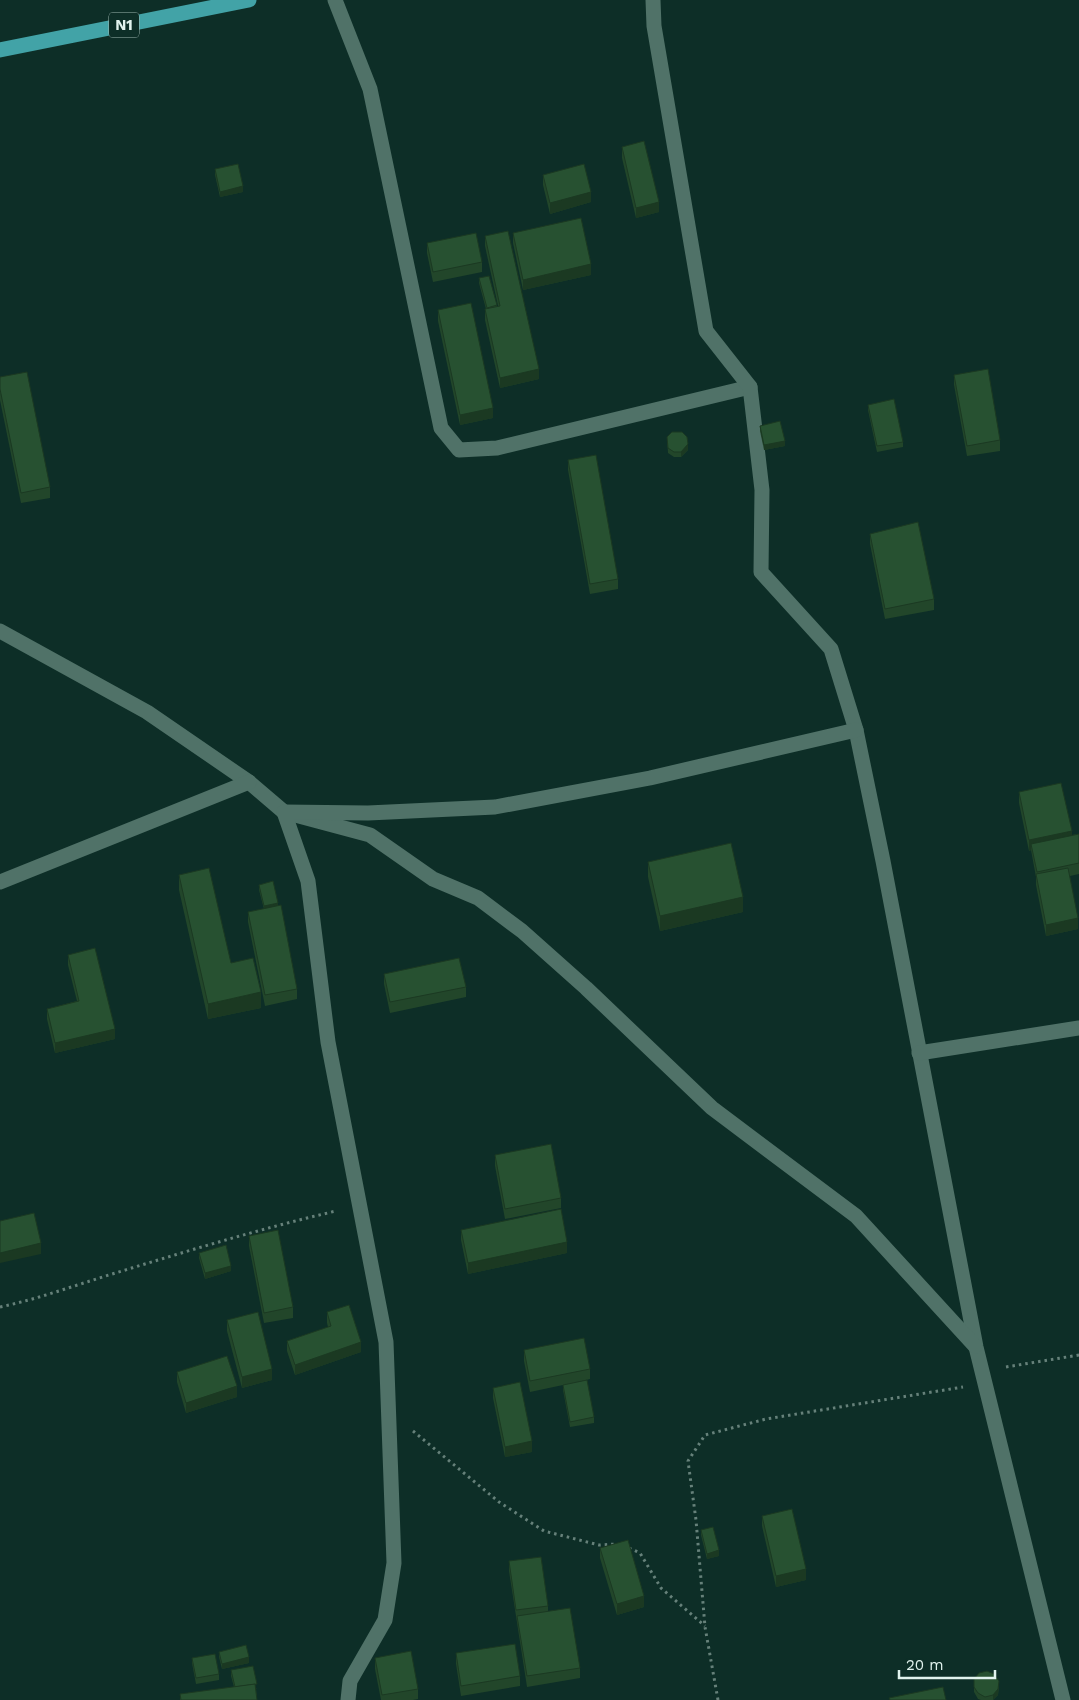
<svg xmlns="http://www.w3.org/2000/svg" width="1079" height="1700" font-family="'Work Sans',sans-serif">
  <style>
    .lines { fill: none; stroke-linecap: round; stroke-linejoin: round }
    .path { stroke: #66817a; stroke-width: 3; stroke-dasharray: 2.5 4; stroke-linecap: butt }
    .minor { stroke: #507268; stroke-width: 15 }
    .trunk { stroke: #42a3a7; stroke-width: 15 }
    .wall { fill: #22462a }
    .shaded-wall { fill: #1b3922 }
    .building { fill: #275131; stroke: #1b3922 }
    .labels { text-anchor: middle; stroke-width: 4; stroke-linejoin: round; paint-order: stroke }
    .shield { fill: #0d2e27; stroke: #a1b8b2; stroke-width: 1 }
    .shield-label { font-size: 15px; font-weight: bold; fill: #e1f3ee }
  </style>
  <rect width="100%" height="100%" fill="#0d2e27"/>
  <g class="lines">
    <g class="path">
      <path d="M 0,1307 C 38,1299 73,1286 109,1275 C 184,1252 259,1229 336,1211"/>
      <path d="M 1006,1367 L 1079,1355"/>
      <path d="M 413,1431 L 499,1502 L 544,1531 L 599,1545 L 616,1544"/>
      <path d="M 629,1548 L 640,1553 L 661,1588 L 705,1626"/>
      <path d="M 718,1700 L 705,1627 L 696,1520 L 688,1461 L 705,1435 L 766,1419 L 963,1387"/>
    </g>
    <g class="minor">
      <path d="M 335,0 L 370,89 L 441,428 L 459,450 L 497,448 L 750,387"/>
      <path d="M 653,0 L 654,26 L 706,331 L 750,387 L 762,490 L 761,572 L 831,649 L 856,730 L 883,861 L 976,1347 L 1063,1700"/>
      <path d="M 0,631 L 147,712 L 249,782 L 284,812 L 370,835 L 433,879 L 478,898 L 522,931 L 586,988 L 712,1108 L 856,1216 L 975,1346"/>
      <path d="M 0,882 L 249,782"/>
      <path d="M 919,1053 L 1079,1028"/>
      <path d="M 348,1700 L 350,1681 L 385,1620 L 394,1563 L 386,1342 L 328,1042 L 308,881 L 284,812 L 368,813 L 495,807 L 650,778 L 856,730"/>
    </g>
    <path class="trunk" d="M 0,50 L 249,0"/>
  </g>
  <g class="wall">
    <path d="M 622,147 L 659,212 L 636,218 L 622,158 Z"/>
    <path d="M 215,169 L 243,192 L 220,197 L 215,175 Z"/>
    <path d="M 543,175 L 591,202 L 550,214 L 543,185 Z"/>
    <path d="M 513,233 L 591,275 L 523,290 L 513,243 Z"/>
    <path d="M 485,236 L 539,379 L 500,388 L 485,320 L 485,309 L 486,309 L 479,283 L 479,278 L 497,306 L 498,306 L 485,246 Z"/>
    <path d="M 427,243 L 482,262 L 482,272 L 433,282 L 427,253 Z"/>
    <path d="M 438,310 L 493,418 L 460,425 L 438,321 Z"/>
    <path d="M 954,375 L 1000,440 L 1000,451 L 967,456 L 954,385 Z"/>
    <path d="M 0,377 L 50,487 L 50,498 L 21,503 L 0,400 Z"/>
    <path d="M 868,405 L 903,442 L 903,447 L 877,452 L 868,410 Z"/>
    <path d="M 760,426 L 785,446 L 764,450 L 760,431 Z"/>
    <path d="M 667,437 L 688,450 L 681,457 L 674,457 L 668,453 Z"/>
    <path d="M 568,460 L 618,579 L 618,589 L 590,594 L 568,470 Z"/>
    <path d="M 870,534 L 934,599 L 934,610 L 885,619 L 870,544 Z"/>
    <path d="M 1019,792 L 1072,835 L 1079,834 L 1079,874 L 1070,876 L 1078,929 L 1046,936 L 1036,885 L 1036,877 L 1031,850 L 1029,851 L 1019,803 Z"/>
    <path d="M 648,862 L 743,912 L 660,931 L 648,877 Z"/>
    <path d="M 179,875 L 231,963 L 261,1008 L 208,1019 L 179,890 Z"/>
    <path d="M 259,885 L 278,906 L 297,989 L 297,999 L 265,1006 L 248,922 L 248,912 L 264,909 L 259,890 Z"/>
    <path d="M 68,955 L 115,1039 L 55,1053 L 47,1019 L 47,1009 L 77,1001 L 68,965 Z"/>
    <path d="M 384,974 L 466,987 L 466,997 L 390,1013 L 384,984 Z"/>
    <path d="M 495,1155 L 561,1198 L 561,1208 L 505,1219 L 495,1166 Z"/>
    <path d="M 461,1230 L 567,1253 L 468,1274 L 461,1240 Z"/>
    <path d="M 249,1236 L 293,1307 L 293,1318 L 264,1323 L 249,1246 Z"/>
    <path d="M 199,1253 L 231,1271 L 205,1279 L 199,1258 Z"/>
    <path d="M 327,1312 L 361,1352 L 295,1375 L 287,1351 L 287,1341 L 328,1327 L 327,1323 Z"/>
    <path d="M 227,1320 L 272,1380 L 242,1388 L 227,1331 Z"/>
    <path d="M 524,1350 L 590,1369 L 590,1379 L 578,1382 L 594,1417 L 594,1423 L 570,1427 L 563,1390 L 563,1385 L 530,1392 L 524,1361 Z"/>
    <path d="M 177,1372 L 237,1397 L 186,1413 L 177,1382 Z"/>
    <path d="M 493,1388 L 532,1452 L 505,1457 L 493,1398 Z"/>
    <path d="M 762,1516 L 806,1580 L 776,1587 L 762,1526 Z"/>
    <path d="M 701,1530 L 719,1556 L 707,1559 L 701,1535 Z"/>
    <path d="M 600,1548 L 644,1607 L 617,1615 L 600,1558 Z"/>
    <path d="M 509,1561 L 548,1606 L 548,1611 L 580,1668 L 580,1678 L 527,1687 L 509,1571 Z"/>
    <path d="M 219,1652 L 249,1663 L 222,1669 L 219,1657 Z"/>
    <path d="M 456,1653 L 520,1676 L 520,1686 L 461,1696 L 456,1664 Z"/>
    <path d="M 192,1658 L 219,1674 L 219,1680 L 196,1684 L 192,1663 Z"/>
    <path d="M 375,1658 L 418,1689 L 418,1699 L 413,1700 L 381,1700 L 375,1669 Z"/>
    <path d="M 231,1670 L 257,1689 L 256,1689 L 257,1700 L 180,1700 L 180,1694 L 234,1687 L 231,1676 Z"/>
    <path d="M 974,1679 L 999,1687 L 998,1695 L 993,1700 L 981,1700 L 978,1699 L 974,1692 Z"/>
  </g>
  <g class="shaded-wall">
    <path d="M 243,186 L 243,192 L 220,197 L 220,192 Z"/>
    <path d="M 591,192 L 591,202 L 550,214 L 550,203 Z"/>
    <path d="M 659,202 L 659,212 L 636,218 L 636,208 Z"/>
    <path d="M 591,264 L 591,275 L 523,290 L 523,280 Z"/>
    <path d="M 539,369 L 539,379 L 500,388 L 500,378 Z"/>
    <path d="M 493,408 L 493,418 L 460,425 L 460,415 Z"/>
    <path d="M 785,441 L 785,446 L 764,450 L 764,445 Z"/>
    <path d="M 688,444 L 688,450 L 681,457 L 681,452 Z"/>
    <path d="M 1072,831 L 1072,841 L 1031,844 L 1031,850 L 1029,851 L 1029,840 Z"/>
    <path d="M 743,897 L 743,912 L 660,931 L 660,916 Z"/>
    <path d="M 278,903 L 278,908 L 264,911 L 264,906 Z"/>
    <path d="M 1078,918 L 1078,929 L 1046,936 L 1046,925 Z"/>
    <path d="M 261,992 L 261,1008 L 208,1019 L 208,1004 Z"/>
    <path d="M 115,1029 L 115,1039 L 55,1053 L 55,1043 Z"/>
    <path d="M 567,1242 L 567,1253 L 468,1274 L 468,1263 Z"/>
    <path d="M 41,1243 L 41,1254 L 0,1263 L 0,1253 Z"/>
    <path d="M 231,1266 L 231,1271 L 205,1279 L 205,1273 Z"/>
    <path d="M 361,1342 L 361,1352 L 295,1375 L 295,1365 Z"/>
    <path d="M 272,1369 L 272,1380 L 242,1388 L 242,1377 Z"/>
    <path d="M 237,1386 L 237,1397 L 186,1413 L 186,1403 Z"/>
    <path d="M 532,1441 L 532,1452 L 505,1457 L 505,1447 Z"/>
    <path d="M 719,1550 L 719,1556 L 707,1559 L 707,1554 Z"/>
    <path d="M 806,1569 L 806,1580 L 776,1587 L 776,1576 Z"/>
    <path d="M 644,1596 L 644,1607 L 617,1615 L 617,1604 Z"/>
    <path d="M 249,1657 L 249,1663 L 222,1669 L 222,1664 Z"/>
    <path d="M 999,1681 L 998,1695 L 993,1700 L 993,1695 Z"/>
  </g>
  <g class="building">
    <path d="M 644,141 L 659,202 L 636,208 L 622,147 Z"/>
    <path d="M 238,164 L 243,186 L 220,192 L 215,169 Z"/>
    <path d="M 584,164 L 591,192 L 550,203 L 543,175 Z"/>
    <path d="M 581,218 L 591,264 L 523,280 L 513,233 Z"/>
    <path d="M 508,231 L 539,369 L 500,378 L 485,309 L 500,306 L 485,236 Z"/>
    <path d="M 476,233 L 482,262 L 433,272 L 427,243 Z"/>
    <path d="M 489,276 L 497,305 L 487,308 L 479,278 Z"/>
    <path d="M 471,303 L 493,408 L 460,415 L 438,310 Z"/>
    <path d="M 988,369 L 1000,440 L 967,446 L 954,375 Z"/>
    <path d="M 27,372 L 50,487 L 21,493 L 0,389 L 0,377 Z"/>
    <path d="M 894,399 L 903,442 L 877,446 L 868,405 Z"/>
    <path d="M 780,421 L 785,441 L 764,445 L 760,426 Z"/>
    <path d="M 672,432 L 682,432 L 687,437 L 688,444 L 681,452 L 674,452 L 668,448 L 667,437 Z"/>
    <path d="M 596,455 L 618,579 L 590,584 L 568,460 Z"/>
    <path d="M 918,522 L 934,599 L 885,609 L 870,534 Z"/>
    <path d="M 1061,783 L 1072,831 L 1029,840 L 1019,792 Z"/>
    <path d="M 1079,834 L 1079,863 L 1037,872 L 1031,844 Z"/>
    <path d="M 731,843 L 743,897 L 660,916 L 648,862 Z"/>
    <path d="M 209,868 L 231,963 L 253,958 L 261,992 L 208,1004 L 179,875 Z"/>
    <path d="M 1068,868 L 1078,918 L 1046,925 L 1036,874 Z"/>
    <path d="M 273,881 L 278,903 L 264,906 L 259,885 Z"/>
    <path d="M 281,905 L 297,989 L 265,995 L 248,912 Z"/>
    <path d="M 95,948 L 115,1029 L 55,1043 L 47,1009 L 79,1001 L 68,955 Z"/>
    <path d="M 459,958 L 466,987 L 390,1002 L 384,974 Z"/>
    <path d="M 551,1144 L 561,1198 L 505,1209 L 495,1155 Z"/>
    <path d="M 561,1209 L 567,1242 L 468,1263 L 461,1230 Z"/>
    <path d="M 34,1213 L 41,1243 L 0,1253 L 0,1221 Z"/>
    <path d="M 278,1230 L 293,1307 L 264,1313 L 249,1236 Z"/>
    <path d="M 226,1245 L 231,1266 L 205,1273 L 199,1253 Z"/>
    <path d="M 349,1305 L 361,1342 L 295,1365 L 287,1341 L 331,1326 L 327,1312 Z"/>
    <path d="M 258,1312 L 272,1369 L 242,1377 L 227,1320 Z"/>
    <path d="M 584,1338 L 590,1369 L 530,1381 L 524,1350 Z"/>
    <path d="M 227,1356 L 237,1386 L 186,1403 L 177,1372 Z"/>
    <path d="M 587,1380 L 594,1417 L 570,1422 L 563,1385 Z"/>
    <path d="M 520,1382 L 532,1441 L 505,1447 L 493,1388 Z"/>
    <path d="M 792,1509 L 806,1569 L 776,1576 L 762,1516 Z"/>
    <path d="M 713,1527 L 719,1550 L 707,1554 L 701,1530 Z"/>
    <path d="M 628,1540 L 644,1596 L 617,1604 L 600,1548 Z"/>
    <path d="M 541,1557 L 548,1606 L 516,1610 L 509,1561 Z"/>
    <path d="M 570,1608 L 580,1668 L 527,1676 L 517,1616 Z"/>
    <path d="M 515,1644 L 520,1676 L 461,1686 L 456,1653 Z"/>
    <path d="M 246,1645 L 249,1657 L 222,1664 L 219,1652 Z"/>
    <path d="M 411,1651 L 418,1689 L 382,1695 L 375,1658 Z"/>
    <path d="M 215,1654 L 219,1674 L 196,1678 L 192,1658 Z"/>
    <path d="M 253,1666 L 257,1684 L 235,1687 L 231,1670 Z"/>
    <path d="M 987,1671 L 994,1674 L 999,1681 L 998,1689 L 993,1695 L 985,1697 L 978,1693 L 974,1687 L 974,1679 L 979,1673 Z"/>
    <path d="M 255,1684 L 257,1700 L 181,1700 L 180,1694 Z"/>
    <path d="M 943,1687 L 946,1700 L 890,1700 L 889,1698 Z"/>
  </g>
  <g class="labels">
    <rect class="shield" x="109" y="12.5" width="30" height="25" rx="4"/>
    <g class="shield-label">
      <text x="124" y="30">N1</text>
    </g>
  </g>
  <path d="M899 1670v8h96v-8" fill="none" stroke="#e1f3ee" stroke-width="2.5"/>
  <text x="906" y="1670" font-size="15" fill="#e1f3ee" stroke="#0d2e27" stroke-width="4" paint-order="stroke">20 m</text>
</svg>
